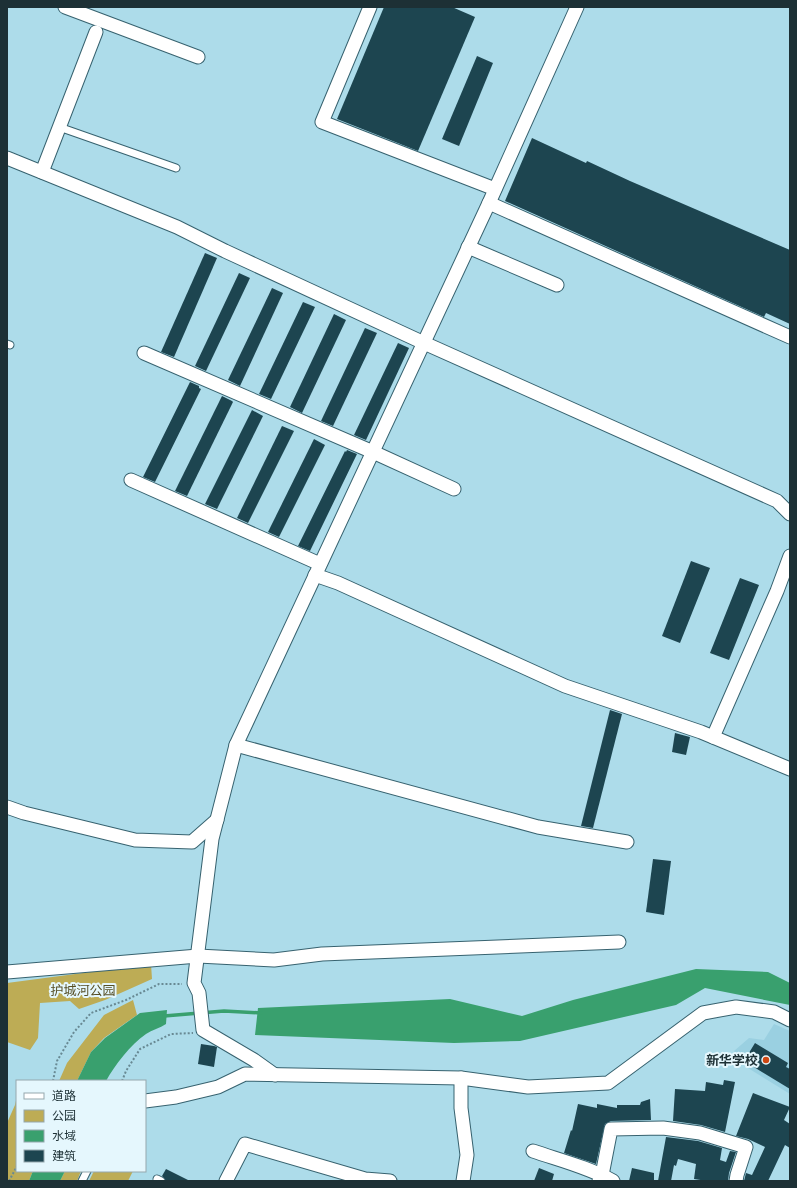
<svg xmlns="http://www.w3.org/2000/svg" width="797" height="1188" font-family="'Work Sans','Noto Sans SC',sans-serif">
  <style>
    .built { fill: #9ad0e1 }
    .green { fill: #bdac55 }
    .water { fill: #39a06e }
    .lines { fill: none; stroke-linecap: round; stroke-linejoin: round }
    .stream { stroke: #39a06e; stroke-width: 3.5 }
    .building { fill: #1d4550 }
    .service-casing { stroke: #37626f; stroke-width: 9 }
    .minor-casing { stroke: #37626f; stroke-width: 15 }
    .path { stroke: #688993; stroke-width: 2; stroke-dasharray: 2 2; stroke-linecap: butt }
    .service { stroke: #fff; stroke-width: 7 }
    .minor { stroke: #fff; stroke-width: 13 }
    .poi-dot { fill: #cf4813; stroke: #e5f7fd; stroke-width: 1.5 }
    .labels { text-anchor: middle; stroke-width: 4; stroke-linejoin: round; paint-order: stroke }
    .park-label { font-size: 13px; fill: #564e25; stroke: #e5f7fd }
    .poi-label { font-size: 13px; font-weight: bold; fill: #1d3035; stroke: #e5f7fd; text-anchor: end }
  </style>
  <rect width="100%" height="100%" fill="#addcea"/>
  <path class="built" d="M 774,1024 L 790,1031 L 790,1094 L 748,1068 L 734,1051 L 749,1038 L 764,1040 Z"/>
  <g class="green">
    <path d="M 151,964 L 152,979 L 105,1000 L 79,1009 L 70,1001 L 40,1003 L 38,1038 L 30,1050 L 7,1042 L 7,983 Z"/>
    <path d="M 133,1000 L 137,1015 L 104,1038 L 91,1052 L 77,1081 L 59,1081 L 67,1063 L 104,1015 Z"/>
    <path d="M 17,1096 L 17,1171 L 33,1171 L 29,1181 L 7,1181 L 7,1123 L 15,1105 Z"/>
    <path d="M 65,1171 L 81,1171 L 77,1181 L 60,1181 Z"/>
    <path d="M 94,1171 L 133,1171 L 128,1181 L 89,1181 Z"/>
  </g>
  <g class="water">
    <path d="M 696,969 L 768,972 L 790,983 L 790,1005 L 705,988 L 676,1005 L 520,1041 L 454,1043 L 255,1035 L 258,1008 L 450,999 L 522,1016 L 573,1000 Z"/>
    <path d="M 167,1010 L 166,1024 C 160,1028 152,1030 146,1034 C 130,1045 115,1065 106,1081 L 77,1081 L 91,1052 L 105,1038 L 140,1013 Z"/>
    <path d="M 33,1171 L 65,1171 L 60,1181 L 29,1181 Z"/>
  </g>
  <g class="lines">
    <path class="stream" d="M 164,1016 L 224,1011 L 261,1013"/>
  </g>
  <g class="building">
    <path d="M 384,7 L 452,7 L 475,17 L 418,151 L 337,119 Z"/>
    <path d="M 477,56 L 493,63 L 459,146 L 442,139 Z"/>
    <path d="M 532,138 L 586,163 L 587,161 L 630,181 L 790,250 L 790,324 L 766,313 L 764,317 L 505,201 Z"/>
    <path d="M 205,253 L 217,258 L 174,357 L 161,352 Z"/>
    <path d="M 239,273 L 250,278 L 206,371 L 195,366 Z"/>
    <path d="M 272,288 L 283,293 L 240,386 L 228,380 Z"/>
    <path d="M 303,302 L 315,307 L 271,399 L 259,394 Z"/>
    <path d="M 334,314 L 346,320 L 302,413 L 290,407 Z"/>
    <path d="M 365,328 L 377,333 L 333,426 L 321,421 Z"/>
    <path d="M 398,343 L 409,348 L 366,440 L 354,435 Z"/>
    <path d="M 190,382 L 199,386 L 199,388 L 201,389 L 155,482 L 143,477 Z"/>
    <path d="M 222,396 L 232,401 L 233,402 L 187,496 L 175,491 Z"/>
    <path d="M 252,410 L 263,416 L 217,509 L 205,504 Z"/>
    <path d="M 282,426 L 294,431 L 248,523 L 237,518 Z"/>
    <path d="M 314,439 L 325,445 L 279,537 L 268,532 Z"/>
    <path d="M 347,450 L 357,454 L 310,551 L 298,546 L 345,451 L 346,452 Z"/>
    <path d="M 691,561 L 710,568 L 680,643 L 662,636 Z"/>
    <path d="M 740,578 L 759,585 L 729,660 L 710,653 Z"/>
    <path d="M 610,710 L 622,714 L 593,828 L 581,826 Z"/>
    <path d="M 675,733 L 690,737 L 686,755 L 672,752 Z"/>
    <path d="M 653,859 L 671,861 L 664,915 L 646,912 Z"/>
    <path d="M 755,1043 L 788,1063 L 786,1067 L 790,1069 L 790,1089 L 744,1061 Z"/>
    <path d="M 201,1044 L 214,1046 L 217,1047 L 214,1067 L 198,1064 Z"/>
    <path d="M 724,1080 L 735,1082 L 725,1132 L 701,1125 L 673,1121 L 675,1089 L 705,1091 L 706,1082 L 723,1085 Z"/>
    <path d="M 753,1093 L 790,1107 L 784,1120 L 790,1124 L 790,1148 L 785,1145 L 768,1181 L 744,1181 L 746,1173 L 752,1175 L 765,1147 L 748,1139 L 736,1136 Z"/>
    <path d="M 650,1099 L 651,1120 L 611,1121 L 605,1124 L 596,1164 L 564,1153 L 571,1130 L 572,1131 L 578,1104 L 597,1108 L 597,1104 L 617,1108 L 617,1105 L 640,1105 L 641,1102 Z"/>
    <path d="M 666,1137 L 698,1141 L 722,1148 L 720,1160 L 726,1162 L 730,1151 L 736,1152 L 729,1173 L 728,1181 L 707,1181 L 694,1179 L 696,1164 L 678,1159 L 676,1166 L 674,1165 L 671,1181 L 658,1181 Z"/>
    <path d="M 539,1168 L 554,1174 L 552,1181 L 534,1181 Z"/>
    <path d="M 632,1168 L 654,1173 L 654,1181 L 629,1181 Z"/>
    <path d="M 166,1169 L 190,1181 L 166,1181 L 162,1176 Z"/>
  </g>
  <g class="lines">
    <defs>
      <g id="service">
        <path d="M 59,127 L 176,168"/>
        <path d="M 7,344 L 10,345"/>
        <path d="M 157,1179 L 161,1181"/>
        <path d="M 82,1181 L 87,1171"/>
      </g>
      <g id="minor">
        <path d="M 65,7 L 198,57"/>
        <path d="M 370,7 L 322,122 L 495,189"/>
        <path d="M 7,158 L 177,227 L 225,251 L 424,343 L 777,501 L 790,514"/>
        <path d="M 42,172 L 96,32"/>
        <path d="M 489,203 L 790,337"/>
        <path d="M 468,247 L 557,285"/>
        <path d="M 144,353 L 373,452 L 454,489"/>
        <path d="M 131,480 L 320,564"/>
        <path d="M 315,575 L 338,583 L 565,686 L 701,732 L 790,769"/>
        <path d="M 713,737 L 777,591 L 790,556"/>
        <path d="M 236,745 L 538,827 L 627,842"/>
        <path d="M 7,807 L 24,813 L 135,840 L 192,842 L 217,820"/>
        <path d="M 7,972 L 198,956 L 274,960 L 322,954 L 619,942"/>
        <path d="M 275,1075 L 254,1060 L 203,1030 L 199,993 L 194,983 L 212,839 L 236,745 L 489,203 L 577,7"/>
        <path d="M 461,1078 L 461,1108 L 467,1155 L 463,1181"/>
        <path d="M 145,1101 L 176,1097 L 218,1087 L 245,1074 L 461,1078 L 528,1087 L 608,1083 L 703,1013 L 736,1007 L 774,1012 L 790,1020"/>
        <path d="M 533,1151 C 559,1160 588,1167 613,1181"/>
        <path d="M 226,1181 L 245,1144 L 365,1179 L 390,1181"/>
        <path d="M 599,1181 L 602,1175 L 611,1129 L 663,1128 L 700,1133 L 746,1147 L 737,1175 L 736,1181"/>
      </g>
    </defs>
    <use href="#service" class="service-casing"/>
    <use href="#minor" class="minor-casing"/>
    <g class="path">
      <path d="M 53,1081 L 57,1061 L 74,1032 L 91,1013 L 126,1000 L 159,984 L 182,984"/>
      <path d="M 122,1081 L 126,1071 L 140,1049 L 171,1034 L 193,1033"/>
      <path d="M 9,1181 L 17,1166"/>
    </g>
    <use href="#service" class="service"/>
    <use href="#minor" class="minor"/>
  </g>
  <circle class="poi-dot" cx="766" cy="1060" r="4"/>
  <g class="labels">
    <g class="park-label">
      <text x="83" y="995">护城河公园</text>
    </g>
    <g class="poi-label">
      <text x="758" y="1065">新华学校</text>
    </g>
  </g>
  <rect width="797" height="1188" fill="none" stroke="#1d3035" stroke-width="16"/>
  <rect x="16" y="1080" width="130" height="92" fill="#e5f7fd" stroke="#95a7ad"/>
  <rect x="24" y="1093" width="20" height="6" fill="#ffffff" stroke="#95a7ad"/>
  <text x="52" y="1100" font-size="12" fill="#1d3035">道路</text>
  <rect x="24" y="1110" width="20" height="12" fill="#bdac55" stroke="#95a7ad"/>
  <text x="52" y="1120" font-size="12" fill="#1d3035">公园</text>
  <rect x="24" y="1130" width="20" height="12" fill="#39a06e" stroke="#95a7ad"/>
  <text x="52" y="1140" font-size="12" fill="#1d3035">水域</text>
  <rect x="24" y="1150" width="20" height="12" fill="#1d4550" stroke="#95a7ad"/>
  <text x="52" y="1160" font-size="12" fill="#1d3035">建筑</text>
</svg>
